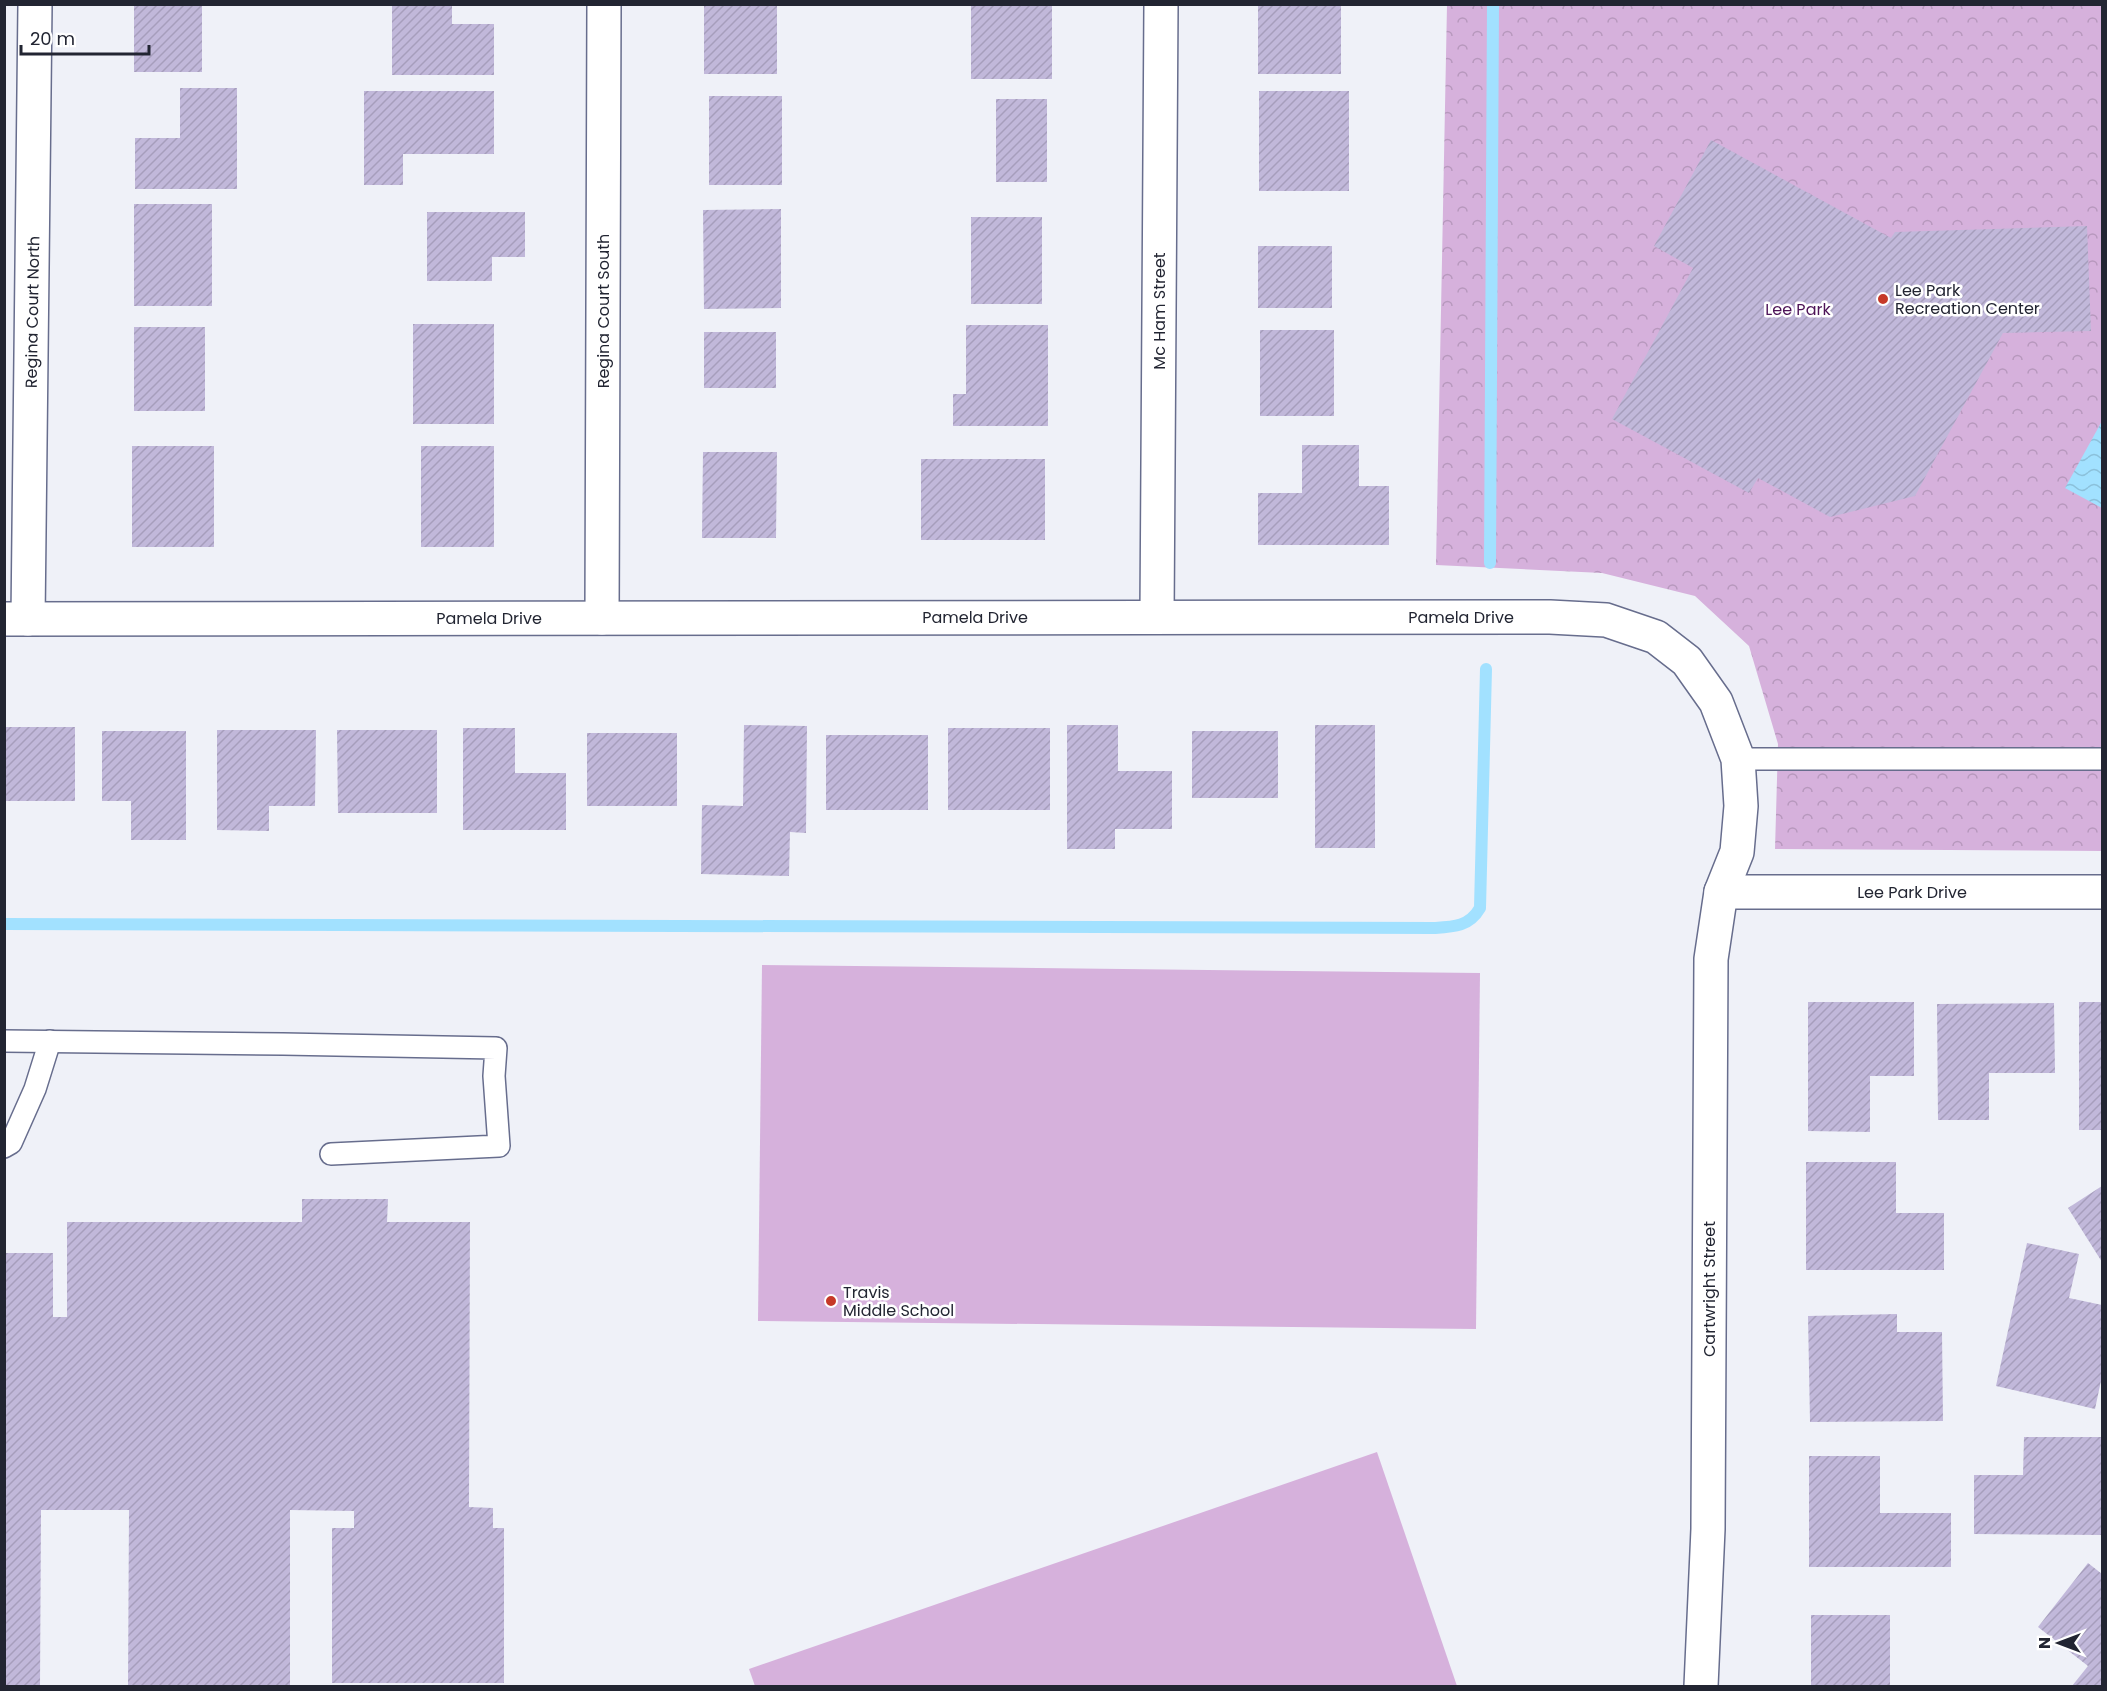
<svg xmlns="http://www.w3.org/2000/svg" width="2107" height="1691" font-family="Poppins,sans-serif">
  <style>
    .grass { fill: #d6b1dc }
    .forest { fill: url(#forest-crowns) }
    .water { fill: url(#water-waves) }
    .lines { fill: none; stroke-linecap: round; stroke-linejoin: round }
    .stream { stroke: #a2e1ff; stroke-width: 12 }
    .building { fill: url(#building-hatch) }
    .lane-casing { stroke: #676d8d; stroke-width: 24 }
    .street-casing { stroke: #676d8d; stroke-width: 36 }
    .lane { stroke: #fff; stroke-width: 21 }
    .street { stroke: #fff; stroke-width: 33 }
    .poi-dot { fill: #c63928; stroke: #fff; stroke-width: 2 }
    .labels { text-anchor: middle; stroke-width: 5; stroke-linejoin: round; paint-order: stroke }
    .poi-label { font-size: 16px; fill: #222532; stroke: #fff; text-anchor: start }
    .park-label { font-size: 16px; fill: #4d1357; stroke: #fff }
    .street-label { font-size: 16px; fill: #222532; stroke: #fff }
  </style>
  <defs>
    <pattern id="forest-crowns" width="20" height="18" patternUnits="userSpaceOnUse" patternTransform="scale(1.5)"><rect width="20" height="18" fill="#d6b1dc"/><path d="M2 6a3 3 0 1 1 6 0M12 15a3 3 0 1 1 6 0" fill="none" stroke="#b798bd"/></pattern>
    <pattern id="water-waves" width="16" height="10" patternUnits="userSpaceOnUse" patternTransform="scale(1.5)"><rect width="16" height="10" fill="#a2e1ff"/><path d="M0 5q4-4 8 0t8 0" fill="none" stroke="#8bc1db"/></pattern>
    <pattern id="building-hatch" width="6" height="6" patternUnits="userSpaceOnUse" patternTransform="scale(1.5)"><rect width="6" height="6" fill="#c1b8da"/><path d="M-1 1l2-2M0 6l6-6M5 7l2-2" fill="none" stroke="#a69ebc"/></pattern>
  </defs>
  <rect width="100%" height="100%" fill="#eff1f8"/>
  <g class="grass">
    <path d="M 762,965 L 1480,973 L 1476,1329 L 758,1321 Z"/>
    <path d="M 1377,1452 L 1457,1686 L 755,1686 L 749,1669 Z"/>
  </g>
  <path class="forest" d="M 1447,5 L 2102,5 L 2102,851 L 1775,849 L 1778,744 L 1749,646 L 1695,596 L 1602,573 L 1436,565 Z"/>
  <path class="water" d="M 2102,421 L 2102,508 L 2065,488 Z"/>
  <g class="lines">
    <g class="stream">
      <path d="M 1490,563 L 1493,4"/>
      <path d="M 4,924 L 1433,928 C 1453,927 1469,927 1480,908 L 1486,669"/>
    </g>
  </g>
  <g class="building">
    <rect x="134" y="4" width="68" height="68"/>
    <path d="M 392,4 L 452,4 L 452,24 L 494,24 L 494,75 L 392,75 Z"/>
    <rect x="704" y="4" width="73" height="70"/>
    <rect x="971" y="4" width="81" height="75"/>
    <rect x="1258" y="5" width="83" height="69"/>
    <path d="M 180,88 L 237,88 L 237,189 L 135,189 L 135,138 L 180,138 Z"/>
    <path d="M 364,91 L 494,91 L 494,154 L 403,154 L 403,185 L 364,185 Z"/>
    <rect x="1259" y="91" width="90" height="100"/>
    <rect x="709" y="96" width="73" height="89"/>
    <rect x="996" y="99" width="51" height="83"/>
    <path d="M 1711,140 L 1891,238 L 1895,232 L 2087,226 L 2091,331 L 2003,333 L 1915,496 L 1830,517 L 1758,478 L 1749,493 L 1612,419 L 1693,268 L 1654,246 Z"/>
    <rect x="134" y="204" width="78" height="102"/>
    <path d="M 781,209 L 781,308 L 704,309 L 703,210 Z"/>
    <path d="M 427,212 L 525,212 L 525,257 L 492,257 L 492,281 L 427,281 Z"/>
    <rect x="971" y="217" width="71" height="87"/>
    <rect x="1258" y="246" width="74" height="62"/>
    <rect x="413" y="324" width="81" height="100"/>
    <path d="M 966,325 L 1048,325 L 1048,426 L 953,426 L 953,394 L 966,394 Z"/>
    <rect x="134" y="327" width="71" height="84"/>
    <rect x="1260" y="330" width="74" height="86"/>
    <rect x="704" y="332" width="72" height="56"/>
    <path d="M 1302,445 L 1359,445 L 1359,486 L 1389,486 L 1389,545 L 1258,545 L 1258,493 L 1302,493 Z"/>
    <rect x="132" y="446" width="82" height="101"/>
    <rect x="421" y="446" width="73" height="101"/>
    <path d="M 703,452 L 777,452 L 776,538 L 702,538 Z"/>
    <rect x="921" y="459" width="124" height="81"/>
    <path d="M 744,725 L 807,726 L 806,833 L 790,832 L 789,876 L 701,874 L 702,805 L 743,806 Z"/>
    <path d="M 1067,725 L 1118,725 L 1118,771 L 1172,771 L 1172,829 L 1115,829 L 1115,849 L 1067,849 Z"/>
    <rect x="1315" y="725" width="60" height="123"/>
    <rect x="5" y="727" width="70" height="74"/>
    <path d="M 463,728 L 515,728 L 515,773 L 566,773 L 566,830 L 463,830 Z"/>
    <rect x="948" y="728" width="102" height="82"/>
    <path d="M 217,730 L 316,730 L 315,806 L 269,806 L 269,831 L 217,830 Z"/>
    <path d="M 337,730 L 437,730 L 437,813 L 338,813 Z"/>
    <path d="M 102,731 L 186,731 L 186,840 L 131,840 L 131,801 L 102,801 Z"/>
    <rect x="1192" y="731" width="86" height="67"/>
    <rect x="587" y="733" width="90" height="73"/>
    <rect x="826" y="735" width="102" height="75"/>
    <path d="M 1808,1002 L 1914,1002 L 1914,1076 L 1870,1076 L 1870,1132 L 1808,1131 Z"/>
    <rect x="2079" y="1002" width="23" height="128"/>
    <path d="M 2054,1003 L 2055,1073 L 1989,1073 L 1989,1120 L 1938,1120 L 1937,1004 Z"/>
    <path d="M 1806,1162 L 1896,1162 L 1896,1213 L 1944,1213 L 1944,1270 L 1806,1270 Z"/>
    <path d="M 2102,1186 L 2102,1262 L 2068,1208 Z"/>
    <path d="M 302,1199 L 388,1199 L 387,1222 L 470,1222 L 469,1507 L 493,1508 L 493,1528 L 504,1528 L 504,1683 L 332,1683 L 332,1528 L 354,1528 L 354,1511 L 290,1510 L 290,1686 L 128,1686 L 129,1510 L 41,1510 L 40,1686 L 4,1686 L 4,1253 L 53,1253 L 53,1317 L 67,1317 L 67,1222 L 302,1222 Z"/>
    <path d="M 2027,1243 L 2079,1254 L 2069,1298 L 2102,1305 L 2102,1376 L 2095,1409 L 1996,1386 Z"/>
    <path d="M 1897,1314 L 1897,1332 L 1942,1332 L 1943,1421 L 1810,1422 L 1808,1316 Z"/>
    <path d="M 2024,1437 L 2102,1437 L 2102,1535 L 1974,1534 L 1974,1475 L 2023,1475 Z"/>
    <path d="M 1809,1456 L 1880,1456 L 1880,1513 L 1951,1513 L 1951,1567 L 1809,1567 Z"/>
    <path d="M 2088,1563 L 2102,1574 L 2102,1686 L 2072,1686 L 2088,1666 L 2038,1627 Z"/>
    <rect x="1811" y="1615" width="79" height="71"/>
  </g>
  <g class="lines">
    <defs>
      <g id="lane">
        <path d="M 1738,759 L 2102,759"/>
        <path d="M 4,1041 L 283,1044 L 496,1048 L 494,1076 L 499,1146 L 331,1154"/>
        <path d="M 4,1147 L 11,1143 L 35,1089 L 50,1041"/>
      </g>
      <g id="street">
        <path d="M 1157,617 L 1161,4"/>
        <path d="M 602,618 L 604,4"/>
        <path d="M 4,619 L 1550,617 L 1606,620 L 1656,637 L 1687,661 L 1716,702 L 1738,759 L 1741,806 L 1737,852 L 1721,892 L 1711,959 L 1708,1529 L 1701,1686"/>
        <path d="M 28,619 L 35,4"/>
        <path d="M 1721,892 L 2102,892"/>
      </g>
    </defs>
    <use href="#lane" class="lane-casing"/>
    <use href="#street" class="street-casing"/>
    <use href="#lane" class="lane"/>
    <use href="#street" class="street"/>
  </g>
  <g class="poi-dot">
    <circle cx="1883" cy="299" r="6"/>
    <circle cx="831" cy="1301" r="6"/>
  </g>
  <g class="labels">
    <g class="poi-label">
      <text x="1895" y="296">Lee Park<tspan x="1895" dy="18">Recreation Center</tspan></text>
      <text x="843" y="1298">Travis<tspan x="843" dy="18">Middle School</tspan></text>
    </g>
    <g class="park-label">
      <text x="1798" y="315">Lee Park</text>
    </g>
    <g class="street-label">
      <text transform="translate(603 311) rotate(-90)" y="6">Regina Court South</text>
      <text transform="translate(1159 311) rotate(-90)" y="6">Mc Ham Street</text>
      <text transform="translate(32 312) rotate(-89)" y="6">Regina Court North</text>
      <text x="975" y="623">Pamela Drive</text>
      <text x="1461" y="623">Pamela Drive</text>
      <text x="489" y="624">Pamela Drive</text>
      <text x="1912" y="898">Lee Park Drive</text>
      <text transform="translate(1709 1289) rotate(-90)" y="6">Cartwright Street</text>
    </g>
  </g>
  <rect width="2107" height="1691" fill="none" stroke="#222532" stroke-width="12"/>
  <g transform="translate(2059 1643) rotate(270)" stroke="#ffffff" stroke-width="4.5" paint-order="stroke">
  <path d="M0-4.5L10 22L0 15L-10 22Z" fill="#222532"/>
  <text y="-9" font-size="16" font-weight="bold" text-anchor="middle" fill="#222532">N</text>
  </g>
  <path d="M21 45v9h128v-9" fill="none" stroke="#222532" stroke-width="3"/>
  <text x="30" y="45" font-size="18" fill="#222532" stroke="#ffffff" stroke-width="4.5" paint-order="stroke">20 m</text>
</svg>
